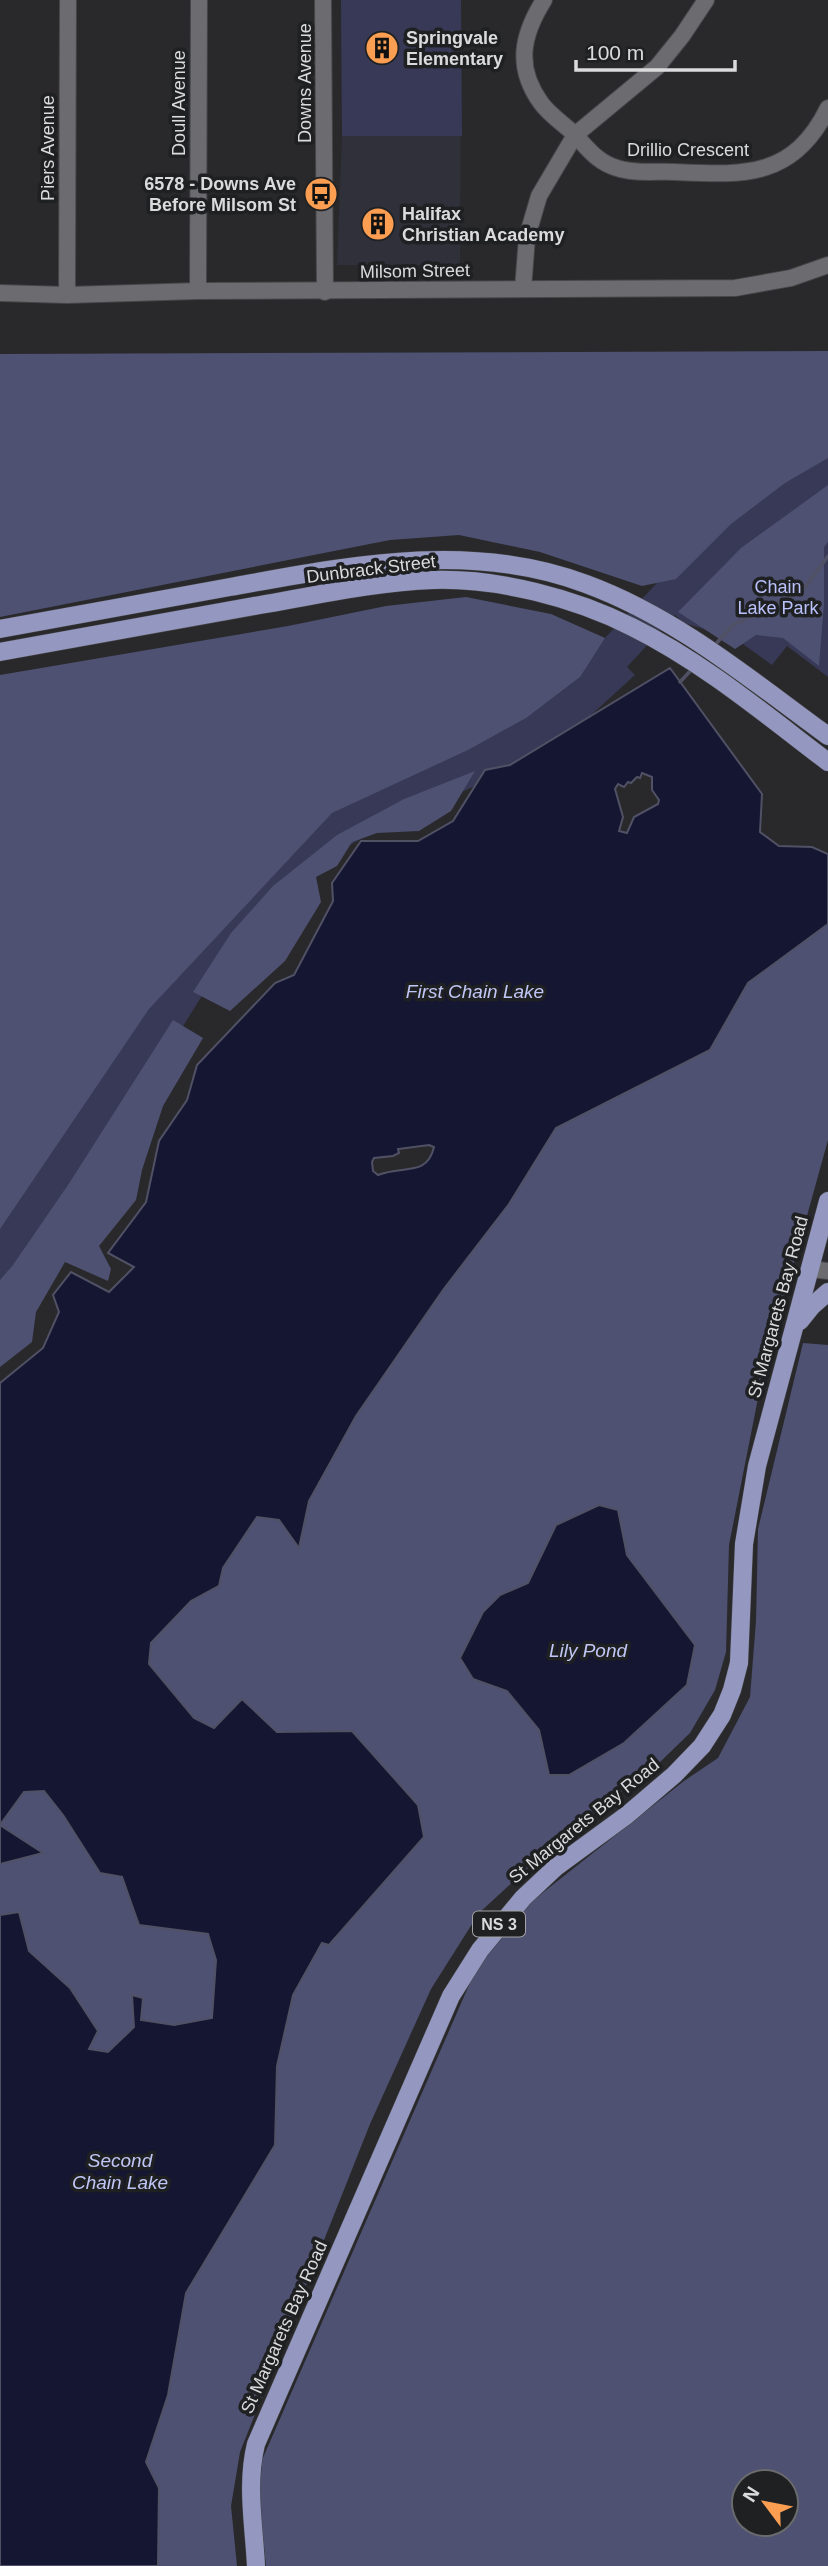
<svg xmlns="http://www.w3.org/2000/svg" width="828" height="2566" font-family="Arial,sans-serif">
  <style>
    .built { fill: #2f3039 }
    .green { fill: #373956 }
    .forest { fill: #4e5171; fill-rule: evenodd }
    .water { fill: #151631; stroke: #505165; stroke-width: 2; fill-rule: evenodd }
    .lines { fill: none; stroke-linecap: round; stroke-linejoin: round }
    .stream { stroke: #505165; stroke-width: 3.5 }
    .minor-casing { stroke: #464648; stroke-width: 18 }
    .major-casing { stroke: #464648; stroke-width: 19 }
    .minor { stroke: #6c6c70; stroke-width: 16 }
    .major { stroke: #9498c0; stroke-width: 18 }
    .labels { text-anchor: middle; stroke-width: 7; stroke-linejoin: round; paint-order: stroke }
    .shield { fill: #1f2022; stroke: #a3a3a5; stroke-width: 2 }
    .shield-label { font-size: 16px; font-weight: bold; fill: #dbdbdd }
    .poi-label { font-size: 18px; font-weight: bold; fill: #dbdbdd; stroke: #1f2022; text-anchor: start }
    .street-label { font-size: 18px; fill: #dbdbdd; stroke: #1f2022 }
    .park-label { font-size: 18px; fill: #b9c0fa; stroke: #1f2022 }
    .water-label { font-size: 19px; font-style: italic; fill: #c0c6f5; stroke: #1f2022 }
  </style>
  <rect width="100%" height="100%" fill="#29292c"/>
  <path class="built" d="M 341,0 L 461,0 L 460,265 L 337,265 L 342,136 Z"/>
  <g class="green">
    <path d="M 341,0 L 461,0 L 462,136 L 342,136 Z"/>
    <path d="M 828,442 L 828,677 L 787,646 L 772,665 L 736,639 L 684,623 L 675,615 L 627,667 L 635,675 L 578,727 L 486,781 L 377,830 L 339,851 L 216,973 L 87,1181 L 0,1297 L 0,1221 L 161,968 L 259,853 L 587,657 L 709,528 Z"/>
  </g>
  <g class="forest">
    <path d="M 828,351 L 828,458 L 785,483 L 731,524 L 676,579 L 642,586 L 540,552 L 459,535 L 390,540 L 0,617 L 0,354 Z"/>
    <path d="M 828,485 L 828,542 L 824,547 L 824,604 L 819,666 L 783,638 L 756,635 L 735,649 L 678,612 L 741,548 Z"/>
    <path d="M 466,597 L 551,614 L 605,638 L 580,677 L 526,718 L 468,750 L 332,813 L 149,1009 L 0,1229 L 0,675 L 288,626 L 386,606 Z"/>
    <path d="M 475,771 L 451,811 L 419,831 L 377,833 L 352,842 L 337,866 L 316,877 L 321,902 L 285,961 L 230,1011 L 193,992 L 231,933 L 273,886 L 337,835 L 404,799 Z"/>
    <path d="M 828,924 L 828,1140 L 762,1378 L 729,1545 L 726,1652 L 715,1690 L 690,1733 L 660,1762 L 551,1847 L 479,1913 L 431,1989 L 370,2124 L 240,2452 L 231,2506 L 237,2566 L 158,2566 L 159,2489 L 146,2462 L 168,2395 L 186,2293 L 275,2145 L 277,2066 L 293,1995 L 322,1943 L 352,1731 C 315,1731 223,1739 195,1719 C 181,1709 161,1679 149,1664 L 151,1643 L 191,1600 L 219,1586 L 223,1568 L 257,1517 L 279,1520 L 299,1547 L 309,1501 L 356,1416 L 443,1290 L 509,1204 L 556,1128 L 710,1050 L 748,983 ZM 618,1510 L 627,1555 L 695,1645 L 549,1775 L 540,1730 L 506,1691 L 500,1595 L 528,1583 L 556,1525 Z"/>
    <path d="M 173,1020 L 203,1038 L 163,1106 L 142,1170 L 136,1200 L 99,1246 L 111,1269 L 108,1281 L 65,1262 L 36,1312 L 32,1342 L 0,1367 L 0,1280 L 13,1265 L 70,1182 Z"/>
    <path d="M 803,1343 L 828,1345 L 828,2566 L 266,2566 L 259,2500 L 262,2460 L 476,1969 L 531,1902 L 684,1781 L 718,1758 L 750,1697 L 756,1621 L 758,1529 ZM 744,2482 L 786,2482 L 786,2524 L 744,2524 Z"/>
    <path d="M 44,1791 L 63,1815 L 122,1877 L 139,1925 L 208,1934 L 216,1960 L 212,2018 L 174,2025 L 140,2019 L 132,1996 L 134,2027 L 108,2052 L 89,2049 L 98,2031 L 70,1988 L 29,1951 L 19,1912 L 0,1915 L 0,1864 L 42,1853 L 0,1825 L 24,1792 Z"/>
  </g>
  <g class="water">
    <path d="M 670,668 L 762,794 L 760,832 L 779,846 L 812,847 L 828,854 L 828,924 L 748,983 L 710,1050 L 556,1128 L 509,1204 L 443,1290 L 356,1416 L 309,1501 L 299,1548 L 279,1520 L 257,1517 L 223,1568 L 219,1586 L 191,1601 L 151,1643 L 149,1664 L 194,1718 L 214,1728 L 242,1699 L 277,1732 L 352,1731 L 418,1805 L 424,1837 L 329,1945 L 322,1943 L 293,1995 L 277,2066 L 275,2145 L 186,2293 L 168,2395 L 146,2462 L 159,2488 L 158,2566 L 0,2566 L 0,1915 L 19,1912 L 29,1951 L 70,1988 L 98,2031 L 89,2049 L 108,2052 L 134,2027 L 132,1995 L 143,1998 L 141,2020 L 174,2025 L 212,2018 L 216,1960 L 208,1934 L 139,1925 L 122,1877 L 100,1873 L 63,1815 L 44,1791 L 24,1792 L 0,1825 L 43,1853 L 0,1864 L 0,1383 L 43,1348 L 59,1312 L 53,1295 L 71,1272 L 109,1292 L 134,1267 L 108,1253 L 146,1202 L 159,1141 L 187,1100 L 197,1065 L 275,983 L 294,975 L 333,901 L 332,883 L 361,841 L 418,841 L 453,821 L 485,770 L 510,765 ZM 642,773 L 652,777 L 652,790 L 659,800 L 658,804 L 634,817 L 627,833 L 619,831 L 623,817 L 615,789 L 618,784 L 624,787 L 628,782 L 631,783 L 637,777 L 640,778 ZM 429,1145 L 434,1147 C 427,1177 403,1165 378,1175 L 373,1171 L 372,1162 L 374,1158 L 393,1156 L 399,1153 L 398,1149 Z"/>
    <path d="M 599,1505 L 618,1510 L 627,1555 L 695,1645 L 687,1685 L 624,1743 L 569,1775 L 549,1775 L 539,1730 L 507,1691 L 473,1679 L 460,1658 L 483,1612 L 500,1595 L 528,1583 L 556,1525 Z"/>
  </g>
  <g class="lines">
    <g class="stream">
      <path d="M 713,647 L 733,625 L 803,590 L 828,556"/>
      <path d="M 680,682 L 693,668"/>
    </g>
    <defs>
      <g id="minor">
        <path d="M 323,0 L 325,292"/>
        <path d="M 544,0 C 522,35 515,67 541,103 C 549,114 562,123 572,132 C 587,147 596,162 617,168 C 634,174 657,171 675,172 C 744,175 793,179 828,108"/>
        <path d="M 523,289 L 527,237 L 539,196 L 575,135 L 657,67 L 682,36 L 706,0"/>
        <path d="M 198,291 L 199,0"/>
        <path d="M 0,293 L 67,295 L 198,291 L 735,288 L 791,278 L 828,265"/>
        <path d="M 67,295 L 68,0"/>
        <path d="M 810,1269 L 828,1271"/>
      </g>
      <g id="major">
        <path d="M 0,629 C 77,615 153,601 230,587 C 348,566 469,540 586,584 C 676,617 751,680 828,736"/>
        <path d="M 0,652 C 87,636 174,621 260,605 C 317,595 376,582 433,580 C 498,578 575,598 632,627 C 703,662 766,715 828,762"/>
        <path d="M 800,1321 L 812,1306 L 828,1292"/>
        <path d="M 256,2566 C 254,2525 246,2484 256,2444 L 451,1996 L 480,1950 L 523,1898 L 556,1867 L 627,1815 L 674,1775 L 702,1746 L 722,1715 L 732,1690 L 739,1663 L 744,1544 L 757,1466 L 828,1201"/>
      </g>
    </defs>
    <use href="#minor" class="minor-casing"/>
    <use href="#major" class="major-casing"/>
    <use href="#minor" class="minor"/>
    <use href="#major" class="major"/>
  </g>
  <defs>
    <symbol id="building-disc" viewBox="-11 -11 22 22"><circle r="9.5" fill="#fb9e52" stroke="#1f2022"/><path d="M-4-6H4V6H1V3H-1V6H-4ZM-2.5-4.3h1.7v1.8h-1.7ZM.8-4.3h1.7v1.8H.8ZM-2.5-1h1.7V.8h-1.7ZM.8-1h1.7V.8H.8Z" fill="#111"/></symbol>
    <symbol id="bus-disc" viewBox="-11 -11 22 22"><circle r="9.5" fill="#fb9e52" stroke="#1f2022"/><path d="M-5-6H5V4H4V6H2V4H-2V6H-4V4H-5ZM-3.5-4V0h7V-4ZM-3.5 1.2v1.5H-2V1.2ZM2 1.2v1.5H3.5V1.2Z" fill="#111"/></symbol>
  </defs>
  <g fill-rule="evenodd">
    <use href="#building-disc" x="363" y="29" width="38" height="38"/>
    <use href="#bus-disc" x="302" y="175" width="38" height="38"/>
    <use href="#building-disc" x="359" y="205" width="38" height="38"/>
  </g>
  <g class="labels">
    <rect class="shield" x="473" y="1911.5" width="52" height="25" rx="5"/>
    <g class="shield-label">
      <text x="499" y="1930">NS 3</text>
    </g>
    <g class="poi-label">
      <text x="406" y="44">Springvale<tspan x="406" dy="21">Elementary</tspan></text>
      <text x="296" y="190" text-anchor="end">6578 - Downs Ave<tspan x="296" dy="21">Before Milsom St</tspan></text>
      <text x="402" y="220">Halifax<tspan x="402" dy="21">Christian Academy</tspan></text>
    </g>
    <g class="street-label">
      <text transform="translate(305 83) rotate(-90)" y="6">Downs Avenue</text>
      <text transform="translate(179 103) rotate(-90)" y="6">Doull Avenue</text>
      <text transform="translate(48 148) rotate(-90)" y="6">Piers Avenue</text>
      <text x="688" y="156">Drillio Crescent</text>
      <text transform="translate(415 271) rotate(-1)" y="6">Milsom Street</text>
      <text transform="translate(371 569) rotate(-7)" y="6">Dunbrack Street</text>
      <text transform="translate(778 1307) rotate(-75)" y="6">St Margarets Bay Road</text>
      <text transform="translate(584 1821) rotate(-39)" y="6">St Margarets Bay Road</text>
      <text transform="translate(284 2327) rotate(-66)" y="6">St Margarets Bay Road</text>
    </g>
    <g class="park-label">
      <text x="778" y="593">Chain<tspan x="778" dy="21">Lake Park</tspan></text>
    </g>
    <g class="water-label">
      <text x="475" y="998">First Chain Lake</text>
      <text x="588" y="1657">Lily Pond</text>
      <text x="120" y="2167">Second<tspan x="120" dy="22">Chain Lake</tspan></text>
    </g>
  </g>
  <g transform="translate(765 2503) rotate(302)"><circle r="33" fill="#1f2022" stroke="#6a6b6d" stroke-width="2"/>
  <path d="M0-5L12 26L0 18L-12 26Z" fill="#fb9e52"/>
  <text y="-10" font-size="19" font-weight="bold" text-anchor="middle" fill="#dbdbdd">N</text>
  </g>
  <path d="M576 60v10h159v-10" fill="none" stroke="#dbdbdd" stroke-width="3.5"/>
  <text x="586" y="60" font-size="21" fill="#dbdbdd" stroke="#1f2022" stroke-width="5" paint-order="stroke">100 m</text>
</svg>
